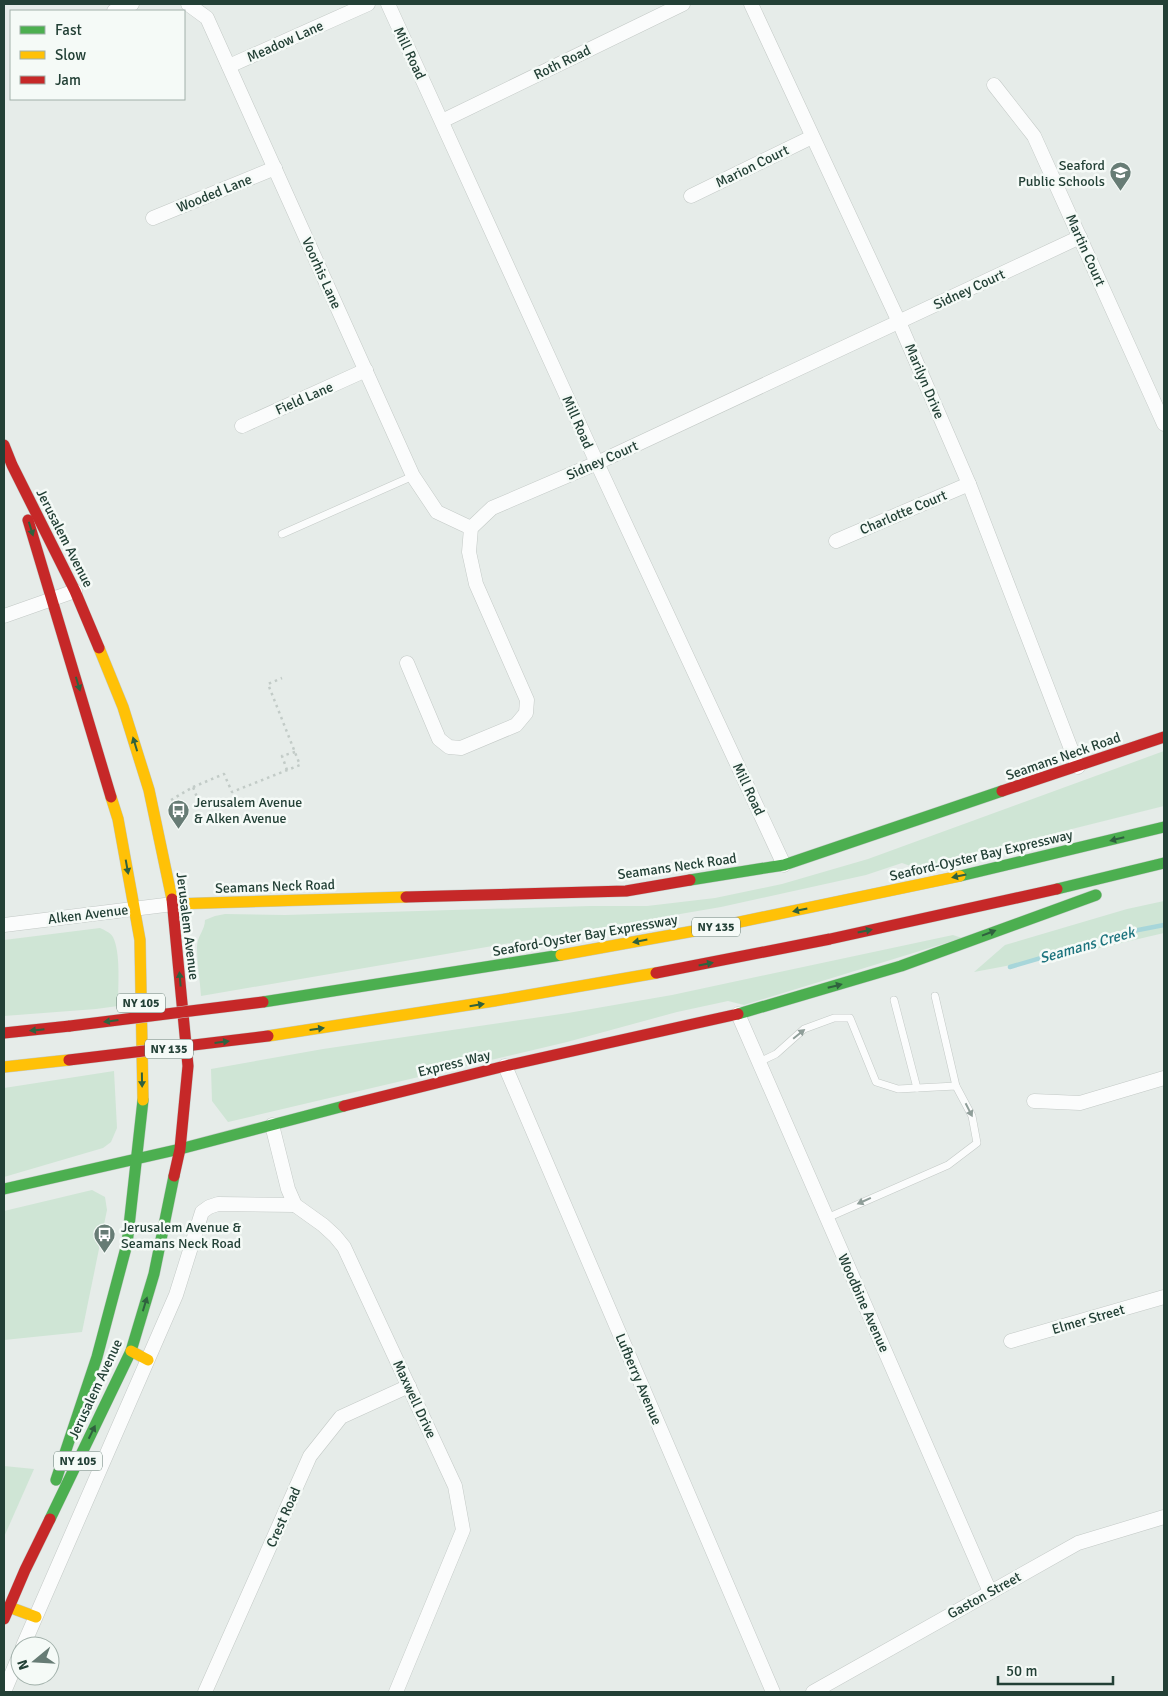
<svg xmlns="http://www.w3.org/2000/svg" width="1168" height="1696" font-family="Signika,sans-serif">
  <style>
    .green { fill: #cfe5d5 }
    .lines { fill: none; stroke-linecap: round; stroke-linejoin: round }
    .stream { stroke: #a7d6da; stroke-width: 4.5 }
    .lane-casing { stroke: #c3c9c6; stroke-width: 8 }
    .street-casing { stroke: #c3c9c6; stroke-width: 15 }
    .fast-casing { stroke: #c2c9c6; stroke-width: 12 }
    .slow-casing { stroke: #c2c9c6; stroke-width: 12 }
    .jam-casing { stroke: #c2c9c6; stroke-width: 12 }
    .path { stroke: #c2cbc7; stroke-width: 2.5; stroke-dasharray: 2.5 4; stroke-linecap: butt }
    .lane { stroke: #fbfcfc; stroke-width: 7 }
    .street { stroke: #fbfcfc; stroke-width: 14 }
    .fast { stroke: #4caf50; stroke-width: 11 }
    .slow { stroke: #ffc107; stroke-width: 11 }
    .jam { stroke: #c62828; stroke-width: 11 }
    .jam-bridge-casing { stroke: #c2cac7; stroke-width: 12; stroke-linecap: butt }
    .jam-bridge { stroke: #c62828; stroke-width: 11 }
    .oneway { fill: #2f613e }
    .oneway2 { fill: #8f9e99 }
    .labels { text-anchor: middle; stroke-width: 5; stroke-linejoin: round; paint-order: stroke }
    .shield { fill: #f5faf7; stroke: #627870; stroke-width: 1 }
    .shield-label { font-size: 12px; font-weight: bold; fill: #234036 }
    .street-label { font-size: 14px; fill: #234036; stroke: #f5faf7 }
    .poi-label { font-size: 14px; fill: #234036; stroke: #f5faf7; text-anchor: start }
    .water-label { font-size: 15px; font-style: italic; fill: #1b737d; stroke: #f5faf7 }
  </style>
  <rect width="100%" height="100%" fill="#e6ece9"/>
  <g class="green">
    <path d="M 1164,751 L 1164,806 L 1024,841 L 922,870 L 902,863 L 866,875 L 721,907 L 201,996 C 200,980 197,963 197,947 C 197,936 205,930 205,920 L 215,916 L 225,914 L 285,915 L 590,906 L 647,906 L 715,898 L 782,884 L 868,859 Z"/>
    <path d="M 1164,901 L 1164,933 L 1087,951 L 974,972 L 1005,945 L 1127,909 Z"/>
    <path d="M 100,928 C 104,930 110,932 113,937 C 121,953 118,987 118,1006 L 96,1009 L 4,1016 L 4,940 Z"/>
    <path d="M 953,935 L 962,938 L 744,1005 L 728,1001 L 677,1012 L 567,1042 L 228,1122 L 212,1101 L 211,1069 L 323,1049 L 568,1013 L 672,995 Z"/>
    <path d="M 114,1071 L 117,1128 L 111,1142 L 103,1148 L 4,1177 L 4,1088 Z"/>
    <path d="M 92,1190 L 105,1197 L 107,1210 L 82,1332 L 4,1340 L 4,1211 Z"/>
    <path d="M 4,1466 L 34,1469 L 4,1537 Z"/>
  </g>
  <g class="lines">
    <path class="stream" d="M 1010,967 L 1133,931 L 1164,925"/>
    <defs>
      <g id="lane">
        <path d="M 282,534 L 413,476"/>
        <path d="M 935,996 L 956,1086"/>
        <path d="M 894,1000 L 917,1088"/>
        <path d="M 759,1062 L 776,1054 L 804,1029 L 834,1018 L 850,1018 L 876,1082 L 898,1089 L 956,1086 L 972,1116 L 977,1143 L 948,1165 L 827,1218"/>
      </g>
      <g id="street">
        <path d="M 188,4 L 207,18 L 413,476 L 437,512 L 471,528"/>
        <path d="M 388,4 L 597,463 L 784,865"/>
        <path d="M 751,4 L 899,322 L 969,484 L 1078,767"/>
        <path d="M 114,11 L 132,4"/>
        <path d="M 229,66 L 368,4"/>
        <path d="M 994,85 L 1034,136 L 1164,424"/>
        <path d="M 442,121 L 683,4"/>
        <path d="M 691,196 L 812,137"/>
        <path d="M 153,218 L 275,168"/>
        <path d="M 242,426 L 366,370"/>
        <path d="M 836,541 L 969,484"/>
        <path d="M 4,616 L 75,591"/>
        <path d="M 407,663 L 439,739 L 449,747 L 461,748 L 516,725 L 526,713 L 527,700 L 476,584 L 469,552 L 471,528 L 492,508 L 597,463 L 1080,237"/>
        <path d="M 4,925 L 173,904"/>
        <path d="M 738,1014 L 990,1592"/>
        <path d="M 505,1066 L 773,1692"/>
        <path d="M 1034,1101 L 1080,1103 L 1164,1078"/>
        <path d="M 272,1125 L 288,1189 L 295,1205 L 323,1225 L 335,1236 L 344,1247 L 455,1486 L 463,1530 L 396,1692"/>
        <path d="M 1011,1341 L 1164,1297"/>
        <path d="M 23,1646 L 176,1295 L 202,1212 L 209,1207 L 218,1204 L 295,1205"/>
        <path d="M 4,1692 L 20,1654"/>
        <path d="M 205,1692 L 310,1456 L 341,1417 L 409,1386"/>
        <path d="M 813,1692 L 1078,1543 L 1164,1517"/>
      </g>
      <g id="fast">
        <path d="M 960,876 L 1164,827"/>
        <path d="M 690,880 L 784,865 L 1002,791"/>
        <path d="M 1057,889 L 1164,863"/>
        <path d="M 263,1002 L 561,955"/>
        <path d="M 738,1014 L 901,966 L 1096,895"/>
        <path d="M 4,1189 L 180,1149 L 344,1106"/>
        <path d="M 56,1480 L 97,1357 L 127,1244 L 143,1100"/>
        <path d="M 50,1519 L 131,1351 L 154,1274 L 174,1176"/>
      </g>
      <g id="slow">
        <path d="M 99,648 L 123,707 L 149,790 L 172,899"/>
        <path d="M 111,797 L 118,819 L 140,940 L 143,1100"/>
        <path d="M 173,904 L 406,897"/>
        <path d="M 561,955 L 716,927 L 960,876"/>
        <path d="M 268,1036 L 494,1001 L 656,973"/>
        <path d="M 4,1067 L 69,1060"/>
        <path d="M 131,1351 L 148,1360"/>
        <path d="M 9,1607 L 36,1617"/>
      </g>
      <g id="jam">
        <path d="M 4,445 L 12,465 L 75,591 L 99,648"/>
        <path d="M 28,520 L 111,797"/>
        <path d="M 1002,791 L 1164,737"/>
        <path d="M 406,897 L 626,891 L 690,880"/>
        <path d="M 172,899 L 188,1066 L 180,1149 L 174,1176"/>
        <path d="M 656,973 L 830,939 L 1057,889"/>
        <path d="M 4,1033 L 70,1026"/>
        <path d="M 344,1106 L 505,1066 L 738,1014"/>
        <path d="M 4,1619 L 25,1570 L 50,1519"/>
      </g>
    </defs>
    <use href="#lane" class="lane-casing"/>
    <use href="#street" class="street-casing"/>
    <use href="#fast" class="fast-casing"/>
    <use href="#slow" class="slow-casing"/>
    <use href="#jam" class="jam-casing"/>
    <g class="path">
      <path d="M 287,770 L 282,756 L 295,752"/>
      <path d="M 193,787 L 224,774 L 232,792 L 300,765 L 268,684 L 282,678"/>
      <path d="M 171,800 L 193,787 L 200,805"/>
    </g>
    <use href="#lane" class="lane"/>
    <use href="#street" class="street"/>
    <use href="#fast" class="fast"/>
    <use href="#slow" class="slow"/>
    <use href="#jam" class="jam"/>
    <defs>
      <g id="jam-bridge">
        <path d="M 70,1026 L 263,1002"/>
        <path d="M 69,1060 L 268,1036"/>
      </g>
    </defs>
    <use href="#jam-bridge" class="jam-bridge-casing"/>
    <use href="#jam-bridge" class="jam-bridge"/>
  </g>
  <defs><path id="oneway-solid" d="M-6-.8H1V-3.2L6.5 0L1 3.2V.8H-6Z" transform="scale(1.25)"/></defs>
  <g class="oneway">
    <use href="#oneway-solid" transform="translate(31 529) rotate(73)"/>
    <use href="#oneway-solid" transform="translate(78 684) rotate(73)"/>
    <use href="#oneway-solid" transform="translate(135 744) rotate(-107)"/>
    <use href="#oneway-solid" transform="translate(1117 839) rotate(166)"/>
    <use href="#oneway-solid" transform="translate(127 867) rotate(80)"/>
    <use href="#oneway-solid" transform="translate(959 876) rotate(168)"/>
    <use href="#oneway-solid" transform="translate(800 910) rotate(168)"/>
    <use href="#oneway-solid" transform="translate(865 931) rotate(-12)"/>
    <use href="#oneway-solid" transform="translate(989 933) rotate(-21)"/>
    <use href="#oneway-solid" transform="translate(640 941) rotate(169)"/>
    <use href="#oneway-solid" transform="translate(706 964) rotate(-11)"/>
    <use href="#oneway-solid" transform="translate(180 979) rotate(-95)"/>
    <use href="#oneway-solid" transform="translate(835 986) rotate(-14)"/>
    <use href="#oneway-solid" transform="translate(477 1005) rotate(-9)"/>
    <use href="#oneway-solid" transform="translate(111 1021) rotate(173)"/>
    <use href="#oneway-solid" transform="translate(317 1029) rotate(-8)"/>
    <use href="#oneway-solid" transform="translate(37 1030) rotate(174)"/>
    <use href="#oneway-solid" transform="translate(222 1042) rotate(-7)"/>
    <use href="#oneway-solid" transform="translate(142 1080) rotate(89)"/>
    <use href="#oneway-solid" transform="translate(145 1304) rotate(-73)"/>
    <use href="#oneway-solid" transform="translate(92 1432) rotate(-64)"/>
  </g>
  <g class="oneway2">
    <use href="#oneway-solid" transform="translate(799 1034) rotate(-39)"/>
    <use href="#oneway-solid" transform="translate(969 1110) rotate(63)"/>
    <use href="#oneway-solid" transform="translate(864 1201) rotate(156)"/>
  </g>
  <defs>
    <symbol id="school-pin" viewBox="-11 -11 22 30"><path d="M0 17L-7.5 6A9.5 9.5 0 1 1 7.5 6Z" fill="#677c75" stroke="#f5faf7"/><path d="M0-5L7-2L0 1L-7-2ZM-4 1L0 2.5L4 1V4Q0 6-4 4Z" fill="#fff"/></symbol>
    <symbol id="bus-pin" viewBox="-11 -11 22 30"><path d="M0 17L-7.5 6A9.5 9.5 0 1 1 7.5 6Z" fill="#677c75" stroke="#f5faf7"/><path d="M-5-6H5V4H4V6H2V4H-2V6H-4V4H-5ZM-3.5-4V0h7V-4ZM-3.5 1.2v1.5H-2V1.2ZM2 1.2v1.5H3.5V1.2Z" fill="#fff"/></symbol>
  </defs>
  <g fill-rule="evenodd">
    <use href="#school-pin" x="1108" y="160" width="25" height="34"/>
    <use href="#bus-pin" x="166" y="798" width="25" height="34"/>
    <use href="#bus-pin" x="92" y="1222" width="25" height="34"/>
  </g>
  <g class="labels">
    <g class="shield">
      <rect x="692" y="917.5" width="48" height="19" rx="4"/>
      <rect x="117" y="993.5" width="48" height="19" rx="4"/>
      <rect x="145" y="1039.5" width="48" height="19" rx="4"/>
      <rect x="54" y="1451.5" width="48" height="19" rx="4"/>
    </g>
    <g class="shield-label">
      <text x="716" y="931">NY 135</text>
      <text x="141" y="1007">NY 105</text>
      <text x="169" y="1053">NY 135</text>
      <text x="78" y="1465">NY 105</text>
    </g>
    <g class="street-label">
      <text transform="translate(285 41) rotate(-24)" y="5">Meadow Lane</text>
      <text transform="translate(410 53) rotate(65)" y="5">Mill Road</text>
      <text transform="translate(562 62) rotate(-26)" y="5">Roth Road</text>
      <text transform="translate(752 166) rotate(-26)" y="5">Marion Court</text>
      <text transform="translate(214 193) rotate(-22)" y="5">Wooded Lane</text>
      <text transform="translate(1086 250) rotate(66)" y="5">Martin Court</text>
      <text transform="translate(322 273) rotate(66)" y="5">Voorhis Lane</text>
      <text transform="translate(969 289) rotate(-25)" y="5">Sidney Court</text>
      <text transform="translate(925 381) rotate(67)" y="5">Marilyn Drive</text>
      <text transform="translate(304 398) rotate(-24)" y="5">Field Lane</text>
      <text transform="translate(578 422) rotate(66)" y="5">Mill Road</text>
      <text transform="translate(602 460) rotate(-24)" y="5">Sidney Court</text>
      <text transform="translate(903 512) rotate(-23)" y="5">Charlotte Court</text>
      <text transform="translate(65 538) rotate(63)" y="5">Jerusalem Avenue</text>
      <text transform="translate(1063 756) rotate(-19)" y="5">Seamans Neck Road</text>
      <text transform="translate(749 789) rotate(65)" y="5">Mill Road</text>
      <text transform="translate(981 855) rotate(-13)" y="5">Seaford-Oyster Bay Expressway</text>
      <text transform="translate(677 866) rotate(-8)" y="5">Seamans Neck Road</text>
      <text transform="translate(275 886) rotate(-2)" y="5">Seamans Neck Road</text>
      <text transform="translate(88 914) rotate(-7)" y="5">Alken Avenue</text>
      <text transform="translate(188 926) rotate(83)" y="5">Jerusalem Avenue</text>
      <text transform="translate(585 935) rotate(-10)" y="5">Seaford-Oyster Bay Expressway</text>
      <text transform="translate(454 1063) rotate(-14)" y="5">Express Way</text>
      <text transform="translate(864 1303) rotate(66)" y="5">Woodbine Avenue</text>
      <text transform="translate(1088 1319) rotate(-16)" y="5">Elmer Street</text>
      <text transform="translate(639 1379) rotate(67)" y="5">Lufberry Avenue</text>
      <text transform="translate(95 1389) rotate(-65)" y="5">Jerusalem Avenue</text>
      <text transform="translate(415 1399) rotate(65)" y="5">Maxwell Drive</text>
      <text transform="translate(283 1517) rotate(-66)" y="5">Crest Road</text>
      <text transform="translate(984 1595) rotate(-29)" y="5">Gaston Street</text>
    </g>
    <g class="poi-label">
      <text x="1105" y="170" text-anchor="end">Seaford<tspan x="1105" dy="16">Public Schools</tspan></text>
      <text x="194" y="807">Jerusalem Avenue<tspan x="194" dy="16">&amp; Alken Avenue</tspan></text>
      <text x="121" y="1232">Jerusalem Avenue &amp;<tspan x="121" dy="16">Seamans Neck Road</tspan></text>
    </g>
    <g class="water-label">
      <text transform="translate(1087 945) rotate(-16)" y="5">Seamans Creek</text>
    </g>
  </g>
  <rect width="1168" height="1696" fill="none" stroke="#234036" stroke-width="10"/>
  <rect x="10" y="10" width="175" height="90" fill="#f5faf7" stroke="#a1b0aa"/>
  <rect x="20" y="26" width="25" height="8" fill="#4caf50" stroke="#a1b0aa"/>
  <text x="55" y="35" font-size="15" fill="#234036">Fast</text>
  <rect x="20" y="51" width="25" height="8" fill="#ffc107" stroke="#a1b0aa"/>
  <text x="55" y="60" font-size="15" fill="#234036">Slow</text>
  <rect x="20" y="76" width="25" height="8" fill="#c62828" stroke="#a1b0aa"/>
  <text x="55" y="85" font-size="15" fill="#234036">Jam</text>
  <g transform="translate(35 1661) rotate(252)"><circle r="24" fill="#f5faf7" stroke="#a1b0aa"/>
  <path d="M0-4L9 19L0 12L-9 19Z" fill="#677c75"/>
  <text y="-8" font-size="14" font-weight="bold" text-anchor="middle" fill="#234036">N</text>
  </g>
  <path d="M998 1676v8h115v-8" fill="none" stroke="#234036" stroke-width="2.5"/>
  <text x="1006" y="1676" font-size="15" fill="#234036" stroke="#f5faf7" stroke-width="4" paint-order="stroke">50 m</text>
</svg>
